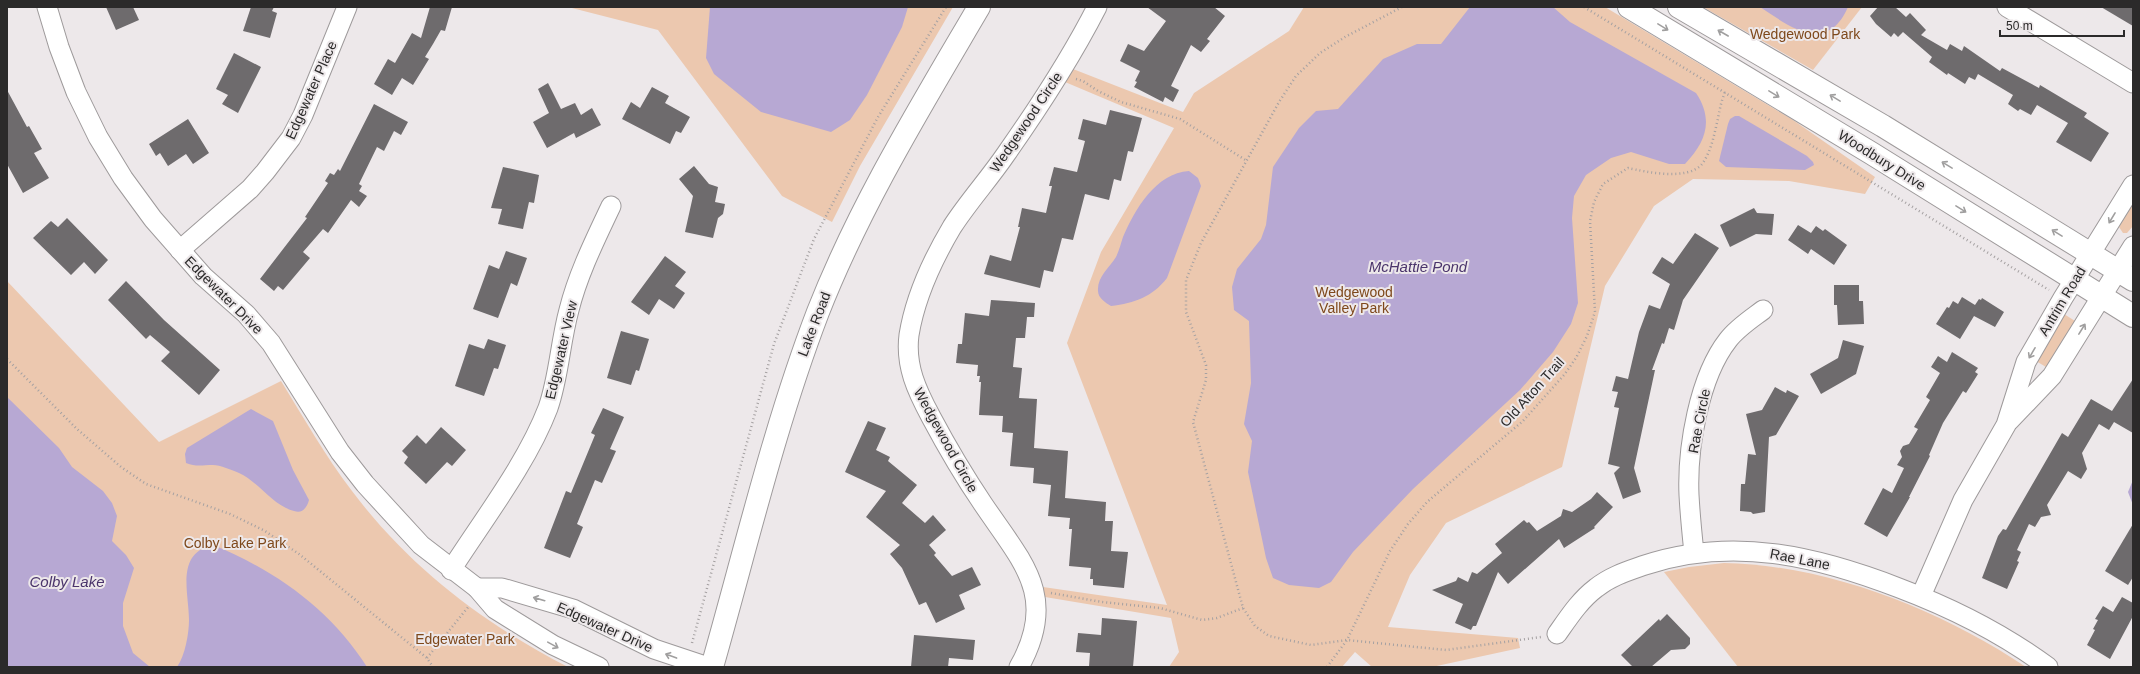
<svg xmlns="http://www.w3.org/2000/svg" width="2140" height="674" font-family="Helvetica,sans-serif">
  <style>
    .green { fill: #ecc8af }
    .water { fill: #b7a8d3 }
    .building { fill: #6e6b6d }
    .lines { fill: none; stroke-linecap: round; stroke-linejoin: round }
    .minor-casing { stroke: #9e9a9b; stroke-width: 21 }
    .tertiary-casing { stroke: #9e9a9b; stroke-width: 24 }
    .secondary-casing { stroke: #9e9a9b; stroke-width: 24 }
    .path { stroke: #a5a1a2; stroke-width: 2.5; stroke-dasharray: 1 3; stroke-linecap: butt }
    .minor { stroke: #fff; stroke-width: 19 }
    .tertiary { stroke: #fff; stroke-width: 22 }
    .secondary { stroke: #fff; stroke-width: 22 }
    .oneway { stroke: #a09f9f }
    .labels { text-anchor: middle; stroke-width: 4; stroke-linejoin: round; paint-order: stroke }
    .park-label { font-size: 14px; fill: #7e481b; stroke: #ede8ea }
    .street-label { font-size: 14px; fill: #2b2a2a; stroke: #ede8ea }
    .water-label { font-size: 15px; font-style: italic; fill: #4a346b; stroke: #ede8ea }
  </style>
  <rect width="100%" height="100%" fill="#ede8ea"/>
  <g class="green">
    <path d="M 568,7 L 953,7 L 860,166 L 832,222 L 782,196 L 658,30 Z"/>
    <path d="M 1304,7 L 1605,7 L 1793,120 L 1875,177 L 1865,194 L 1789,181 L 1693,179 L 1654,206 L 1605,286 L 1562,467 L 1446,523 L 1410,575 L 1388,627 L 1518,638 L 1520,648 L 1432,667 L 1372,667 L 1355,652 L 1342,667 L 1169,667 L 1179,652 L 1171,618 L 1045,597 L 1043,587 L 1167,605 L 1067,343 L 1101,252 L 1174,128 L 1065,82 L 1073,69 L 1183,112 L 1194,93 L 1289,31 Z"/>
    <path d="M 1703,7 L 1862,7 L 1813,70 Z"/>
    <path d="M 2133,203 L 2133,226 L 2127,233 L 2123,233 L 2119,227 Z"/>
    <path d="M 7,281 L 159,442 L 281,381 C 304,418 325,456 352,491 C 409,567 484,624 568,667 L 7,667 Z"/>
    <path d="M 2064,314 L 2075,321 L 2046,367 L 2036,361 Z"/>
    <path d="M 1724,563 C 1829,565 1940,610 2026,667 L 1738,667 L 1664,572 L 1689,567 Z"/>
  </g>
  <g class="water">
    <path d="M 710,7 L 908,7 L 902,27 L 867,95 L 850,120 L 831,132 L 761,112 L 714,74 L 706,58 Z"/>
    <path d="M 1470,7 L 1553,7 L 1570,22 L 1696,93 C 1714,120 1706,142 1685,164 L 1669,164 L 1631,152 L 1611,158 L 1586,175 L 1574,196 L 1572,218 L 1578,303 L 1571,324 L 1553,352 L 1520,390 L 1413,489 L 1353,552 L 1331,582 L 1319,588 L 1289,585 L 1273,578 L 1266,558 L 1248,472 L 1252,441 L 1244,424 L 1251,383 L 1249,321 L 1234,310 L 1232,287 L 1237,269 L 1261,239 L 1266,225 L 1273,167 L 1299,128 L 1316,111 L 1338,109 L 1383,59 L 1417,44 L 1441,44 Z"/>
    <path d="M 1760,7 L 1848,7 C 1827,55 1790,27 1760,7 Z"/>
    <path d="M 1735,116 L 1739,116 L 1807,156 L 1813,162 L 1814,165 L 1805,170 L 1726,167 L 1719,161 L 1728,124 L 1730,119 Z"/>
    <path d="M 1189,171 L 1198,178 L 1201,186 L 1167,278 C 1152,297 1135,303 1111,306 C 1106,303 1098,298 1098,291 C 1097,277 1109,268 1116,257 C 1119,251 1121,243 1123,237 C 1135,209 1156,173 1189,171 Z"/>
    <path d="M 7,397 L 59,448 L 72,467 L 103,491 L 112,503 L 117,516 L 112,541 L 126,555 L 134,568 L 123,603 L 123,626 L 133,653 L 150,667 L 7,667 Z"/>
    <path d="M 251,409 L 273,421 L 293,470 L 309,500 C 307,507 303,514 294,511 C 273,506 259,482 239,473 C 232,470 220,465 213,465 C 202,465 196,467 186,463 L 185,454 L 187,448 Z"/>
    <path d="M 2133,480 L 2133,505 L 2128,492 Z"/>
    <path d="M 213,545 C 275,570 331,610 367,667 L 177,667 C 185,656 189,633 189,620 C 189,593 175,553 213,545 Z"/>
  </g>
  <g class="building">
    <path d="M 106,7 L 133,7 L 139,20 L 116,30 Z"/>
    <path d="M 251,7 L 274,7 L 272,11 L 277,13 L 270,38 L 243,31 Z"/>
    <path d="M 430,7 L 452,7 L 445,31 L 441,30 L 433,44 L 425,57 L 429,59 L 413,85 L 402,78 L 392,95 L 374,84 L 388,59 L 395,63 L 412,33 L 421,38 Z"/>
    <path d="M 1147,7 L 1214,7 L 1225,16 L 1207,39 L 1210,41 L 1201,52 L 1191,45 L 1171,86 L 1179,90 L 1173,102 L 1165,97 L 1163,102 L 1134,87 L 1137,82 L 1135,81 L 1140,71 L 1120,61 L 1128,44 L 1144,51 L 1166,21 Z"/>
    <path d="M 1878,7 L 1895,7 L 1906,17 L 1910,13 L 1926,30 L 1921,35 L 1947,50 L 1950,44 L 1962,51 L 1964,46 L 2000,71 L 2002,68 L 2039,88 L 2040,85 L 2087,113 L 2084,117 L 2109,133 L 2091,162 L 2056,142 L 2068,123 L 2037,105 L 2031,115 L 2020,109 L 2018,111 L 2008,104 L 2013,95 L 1978,74 L 1975,80 L 1969,77 L 1965,84 L 1948,73 L 1947,75 L 1929,62 L 1932,57 L 1903,32 L 1898,37 L 1894,33 L 1891,37 L 1876,24 L 1870,16 Z"/>
    <path d="M 2101,7 L 2133,7 L 2133,26 Z"/>
    <path d="M 234,53 L 261,67 L 238,113 L 222,104 L 228,95 L 216,89 Z"/>
    <path d="M 548,83 L 561,109 L 575,103 L 581,115 L 592,108 L 601,125 L 576,138 L 574,133 L 547,148 L 533,122 L 549,113 L 538,89 Z"/>
    <path d="M 652,87 L 669,96 L 665,103 L 690,117 L 681,133 L 676,131 L 670,144 L 622,119 L 631,102 L 640,108 Z"/>
    <path d="M 7,90 L 27,127 L 29,126 L 42,149 L 34,153 L 49,178 L 23,193 L 7,164 Z"/>
    <path d="M 374,104 L 408,122 L 401,135 L 394,131 L 384,151 L 377,147 L 359,184 L 362,186 L 359,191 L 367,196 L 359,207 L 351,200 L 328,233 L 323,229 L 303,252 L 310,258 L 283,290 L 278,286 L 274,291 L 260,279 L 307,218 L 305,217 L 328,183 L 325,181 L 330,173 L 334,175 L 338,169 L 340,171 Z"/>
    <path d="M 1110,110 L 1142,118 L 1133,152 L 1128,151 L 1121,181 L 1114,179 L 1109,200 L 1085,194 L 1073,240 L 1062,238 L 1053,272 L 1044,270 L 1040,288 L 984,274 L 990,255 L 1011,261 L 1020,227 L 1018,227 L 1022,208 L 1046,213 L 1052,186 L 1049,186 L 1054,167 L 1077,172 L 1085,141 L 1078,139 L 1083,119 L 1106,125 Z"/>
    <path d="M 188,119 L 209,153 L 193,164 L 186,154 L 168,166 L 160,153 L 156,156 L 149,144 Z"/>
    <path d="M 694,166 L 709,184 L 718,187 L 715,202 L 725,204 L 723,214 L 718,218 L 713,238 L 685,232 L 693,196 L 679,179 Z"/>
    <path d="M 503,167 L 539,175 L 534,203 L 529,202 L 523,229 L 498,224 L 502,209 L 491,208 Z"/>
    <path d="M 1754,208 L 1757,213 L 1774,214 L 1772,235 L 1756,234 L 1730,247 L 1720,225 Z"/>
    <path d="M 67,218 L 108,260 L 95,274 L 84,262 L 71,275 L 33,238 L 51,221 L 58,227 Z"/>
    <path d="M 1798,225 L 1811,233 L 1816,226 L 1823,231 L 1825,229 L 1847,245 L 1834,265 L 1811,249 L 1808,254 L 1788,240 Z"/>
    <path d="M 1695,233 L 1719,248 L 1683,300 L 1674,330 L 1669,328 L 1664,344 L 1662,343 L 1652,370 L 1655,370 L 1634,468 L 1641,492 L 1623,499 L 1614,473 L 1620,467 L 1608,464 L 1619,408 L 1614,407 L 1618,392 L 1612,391 L 1616,376 L 1628,379 L 1639,332 L 1649,305 L 1660,309 L 1670,284 L 1652,273 L 1662,257 L 1673,264 Z"/>
    <path d="M 506,251 L 527,258 L 517,286 L 511,283 L 498,318 L 473,309 L 489,265 L 499,269 Z"/>
    <path d="M 665,256 L 686,272 L 675,286 L 685,293 L 674,309 L 659,299 L 649,315 L 631,302 Z"/>
    <path d="M 126,281 L 164,320 L 220,370 L 199,395 L 161,361 L 170,352 L 150,335 L 146,339 L 108,300 Z"/>
    <path d="M 1834,285 L 1859,285 L 1859,301 L 1863,301 L 1864,324 L 1838,325 L 1837,305 L 1834,305 Z"/>
    <path d="M 1962,297 L 1975,305 L 1979,299 L 1981,300 L 1982,298 L 2004,312 L 1995,327 L 1974,316 L 1960,339 L 1936,324 L 1947,307 L 1949,308 L 1953,301 L 1958,304 Z"/>
    <path d="M 991,300 L 1035,303 L 1034,317 L 1027,317 L 1025,338 L 1016,338 L 1013,367 L 1022,368 L 1019,398 L 1037,399 L 1034,448 L 1068,451 L 1065,498 L 1106,502 L 1105,521 L 1113,521 L 1111,551 L 1128,552 L 1124,588 L 1093,585 L 1093,579 L 1090,579 L 1091,568 L 1069,566 L 1072,529 L 1069,529 L 1070,518 L 1048,516 L 1051,485 L 1033,483 L 1034,468 L 1010,466 L 1013,433 L 1002,432 L 1003,416 L 979,415 L 981,382 L 979,382 L 980,376 L 977,376 L 978,365 L 956,363 L 958,344 L 962,344 L 965,313 L 989,316 Z"/>
    <path d="M 621,331 L 649,339 L 639,371 L 636,370 L 631,385 L 607,378 Z"/>
    <path d="M 488,339 L 506,345 L 498,369 L 494,368 L 484,396 L 455,386 L 469,344 L 484,349 Z"/>
    <path d="M 1843,340 L 1864,346 L 1856,374 L 1821,394 L 1810,374 L 1838,358 Z"/>
    <path d="M 1952,352 L 1978,368 L 1975,372 L 1978,374 L 1966,393 L 1963,391 L 1943,423 L 1929,455 L 1930,456 L 1909,497 L 1910,497 L 1887,537 L 1864,524 L 1883,488 L 1892,493 L 1904,468 L 1897,465 L 1902,457 L 1900,451 L 1903,446 L 1909,444 L 1918,429 L 1914,427 L 1930,400 L 1926,397 L 1940,373 L 1931,367 L 1938,356 L 1947,362 Z"/>
    <path d="M 2133,379 L 2133,433 L 2114,422 L 2109,430 L 2099,424 L 2082,453 L 2087,469 L 2081,479 L 2068,471 L 2047,505 L 2051,515 L 2041,517 L 2035,527 L 2029,524 L 2017,550 L 2021,552 L 2017,561 L 2019,562 L 2007,589 L 1982,578 L 1998,536 L 2003,529 L 2006,530 L 2062,433 L 2068,437 L 2091,399 L 2112,411 Z"/>
    <path d="M 1775,387 L 1786,393 L 1787,390 L 1799,396 L 1776,435 L 1769,437 L 1765,512 L 1753,514 L 1751,512 L 1740,511 L 1741,484 L 1745,484 L 1748,454 L 1756,455 L 1746,414 L 1762,410 Z"/>
    <path d="M 603,408 L 624,417 L 610,449 L 616,451 L 602,483 L 595,480 L 577,524 L 583,527 L 570,558 L 544,548 L 566,491 L 571,493 L 595,435 L 591,433 Z"/>
    <path d="M 868,421 L 886,428 L 876,450 L 890,457 L 888,461 L 917,485 L 902,503 L 925,523 L 933,515 L 946,530 L 929,545 L 936,553 L 934,555 L 952,576 L 972,567 L 981,585 L 959,595 L 965,609 L 936,623 L 926,602 L 919,605 L 902,568 L 890,554 L 900,545 L 866,517 L 886,491 L 845,472 Z"/>
    <path d="M 441,427 L 466,450 L 452,466 L 447,462 L 426,484 L 404,463 L 408,457 L 402,451 L 417,435 L 426,444 Z"/>
    <path d="M 1597,492 L 1613,507 L 1594,527 L 1595,528 L 1564,548 L 1559,539 L 1508,584 L 1498,572 L 1476,626 L 1473,626 L 1471,630 L 1455,623 L 1463,604 L 1432,590 L 1456,581 L 1458,577 L 1468,582 L 1472,572 L 1477,574 L 1502,553 L 1495,544 L 1524,520 L 1527,523 L 1529,522 L 1537,531 L 1561,516 L 1563,509 L 1572,512 L 1591,499 Z"/>
    <path d="M 2133,524 L 2133,577 L 2128,585 L 2105,571 Z"/>
    <path d="M 2122,597 L 2133,603 L 2133,616 L 2110,659 L 2087,645 L 2095,630 L 2093,629 L 2098,620 L 2095,619 L 2103,606 L 2113,612 Z"/>
    <path d="M 1667,614 L 1690,638 L 1690,644 L 1685,649 L 1671,650 L 1651,667 L 1633,667 L 1621,655 L 1659,619 L 1660,621 Z"/>
    <path d="M 1102,618 L 1137,621 L 1133,667 L 1089,667 L 1090,653 L 1076,652 L 1078,633 L 1101,635 Z"/>
    <path d="M 914,635 L 975,640 L 973,660 L 949,658 L 948,667 L 911,667 Z"/>
  </g>
  <g class="lines">
    <defs>
      <g id="minor">
        <path d="M 47,7 L 59,47 L 76,92 L 98,137 L 123,178 L 153,219 L 203,276 L 246,314 L 271,343 L 340,452 L 365,484 L 421,545 L 477,588 L 495,609 L 553,645 L 599,667"/>
        <path d="M 2007,7 L 2133,83"/>
        <path d="M 180,250 L 250,189 L 265,172 L 291,138 L 303,115 L 347,7"/>
        <path d="M 2009,421 L 2052,376 L 2133,246"/>
        <path d="M 1694,553 C 1692,534 1690,514 1689,495 C 1687,448 1699,377 1728,340 C 1737,328 1751,319 1763,310"/>
        <path d="M 451,570 C 483,520 527,463 548,408 C 559,377 560,343 569,310 C 578,274 595,240 611,206"/>
        <path d="M 477,588 L 502,588 L 573,609 L 654,649 L 708,667"/>
        <path d="M 1921,596 L 1963,500 L 2006,425 L 2026,362 L 2063,298 L 2133,185"/>
        <path d="M 1557,634 C 1569,617 1580,600 1596,588 C 1611,576 1628,571 1645,565 C 1733,536 1816,556 1899,588 C 1952,608 2002,633 2048,667"/>
        <path d="M 1019,667 C 1059,596 1022,562 983,504 C 964,476 947,447 931,417 C 917,391 905,366 909,335 C 915,298 933,259 952,227 C 968,202 989,179 1006,154 C 1039,107 1071,58 1097,7"/>
      </g>
      <path id="tertiary" d="M 712,667 C 746,548 774,427 818,312 C 860,205 921,106 979,7"/>
      <g id="secondary">
        <path d="M 1629,7 L 1871,153 L 2133,316"/>
        <path d="M 1679,7 L 1883,126 L 2133,280"/>
      </g>
    </defs>
    <use href="#minor" class="minor-casing"/>
    <use href="#tertiary" class="tertiary-casing"/>
    <use href="#secondary" class="secondary-casing"/>
    <g class="path">
      <path d="M 1402,7 L 1345,37 L 1320,53 L 1296,76 L 1279,102 L 1201,243 L 1186,280 L 1186,312 L 1206,365 L 1206,380 L 1193,422 L 1243,608 L 1255,626 L 1269,636 L 1311,645 L 1347,640 L 1446,650 L 1541,637"/>
      <path d="M 1584,7 L 2049,290"/>
      <path d="M 1076,79 L 1083,81 L 1098,91 L 1121,102 L 1180,119 L 1247,161"/>
      <path d="M 7,359 L 77,429 L 121,467 L 146,484 L 230,514 L 265,531 L 299,554 L 427,658 L 433,667"/>
      <path d="M 1051,593 L 1102,602 L 1160,608 L 1202,620 L 1217,618 L 1243,608"/>
      <path d="M 692,643 L 774,344 L 814,239 L 878,117 L 946,7"/>
      <path d="M 427,658 L 469,606"/>
      <path d="M 1327,667 L 1347,640 L 1390,551 L 1408,524 L 1427,502 L 1523,421 L 1564,375 L 1576,358 L 1587,336 L 1595,312 L 1590,221 L 1594,202 L 1603,184 L 1628,168 C 1646,172 1688,181 1702,164 C 1710,153 1713,140 1716,127 C 1719,115 1720,104 1725,92"/>
    </g>
    <use href="#minor" class="minor"/>
    <use href="#tertiary" class="tertiary"/>
    <use href="#secondary" class="secondary"/>
  </g>
  <defs><path id="oneway-shaft" d="M-6 0H5M1.5-3L5.5 0L1.5 3" fill="none" stroke-width="1.6" stroke-linecap="round" stroke-linejoin="round"/></defs>
  <g class="oneway">
    <use href="#oneway-shaft" transform="translate(1663 27) rotate(31)"/>
    <use href="#oneway-shaft" transform="translate(1723 33) rotate(-150)"/>
    <use href="#oneway-shaft" transform="translate(1774 94) rotate(31)"/>
    <use href="#oneway-shaft" transform="translate(1835 98) rotate(-149)"/>
    <use href="#oneway-shaft" transform="translate(1947 165) rotate(-149)"/>
    <use href="#oneway-shaft" transform="translate(1961 209) rotate(32)"/>
    <use href="#oneway-shaft" transform="translate(2112 218) rotate(121)"/>
    <use href="#oneway-shaft" transform="translate(2057 233) rotate(-148)"/>
    <use href="#oneway-shaft" transform="translate(2082 329) rotate(-58)"/>
    <use href="#oneway-shaft" transform="translate(2032 353) rotate(120)"/>
    <use href="#oneway-shaft" transform="translate(539 599) rotate(-164)"/>
    <use href="#oneway-shaft" transform="translate(553 645) rotate(29)"/>
    <use href="#oneway-shaft" transform="translate(671 656) rotate(-160)"/>
  </g>
  <g class="labels">
    <g class="park-label">
      <text x="1805" y="39">Wedgewood Park</text>
      <text x="1354" y="297">Wedgewood<tspan x="1354" dy="16">Valley Park</tspan></text>
      <text x="235" y="548">Colby Lake Park</text>
      <text x="465" y="644">Edgewater Park</text>
    </g>
    <g class="street-label">
      <text transform="translate(311 90) rotate(-66)" y="5">Edgewater Place</text>
      <text transform="translate(1026 122) rotate(-56)" y="5">Wedgewood Circle</text>
      <text transform="translate(1882 160) rotate(32)" y="5">Woodbury Drive</text>
      <text transform="translate(224 295) rotate(45)" y="5">Edgewater Drive</text>
      <text transform="translate(2062 301) rotate(-59)" y="5">Antrim Road</text>
      <text transform="translate(814 324) rotate(-69)" y="5">Lake Road</text>
      <text transform="translate(561 350) rotate(-77)" y="5">Edgewater View</text>
      <text transform="translate(1532 392) rotate(-48)" y="5">Old Afton Trail</text>
      <text transform="translate(1699 421) rotate(-79)" y="5">Rae Circle</text>
      <text transform="translate(946 440) rotate(61)" y="5">Wedgewood Circle</text>
      <text transform="translate(1800 559) rotate(11)" y="5">Rae Lane</text>
      <text transform="translate(605 627) rotate(24)" y="5">Edgewater Drive</text>
    </g>
    <g class="water-label">
      <text x="1418" y="272">McHattie Pond</text>
      <text x="67" y="587">Colby Lake</text>
    </g>
  </g>
  <rect width="2140" height="674" fill="none" stroke="#2b2a2a" stroke-width="16"/>
  <path d="M2000 30v6h124v-6" fill="none" stroke="#2b2a2a" stroke-width="2"/>
  <text x="2006" y="30" font-size="12" fill="#2b2a2a" stroke="#ede8ea" stroke-width="3" paint-order="stroke">50 m</text>
</svg>
